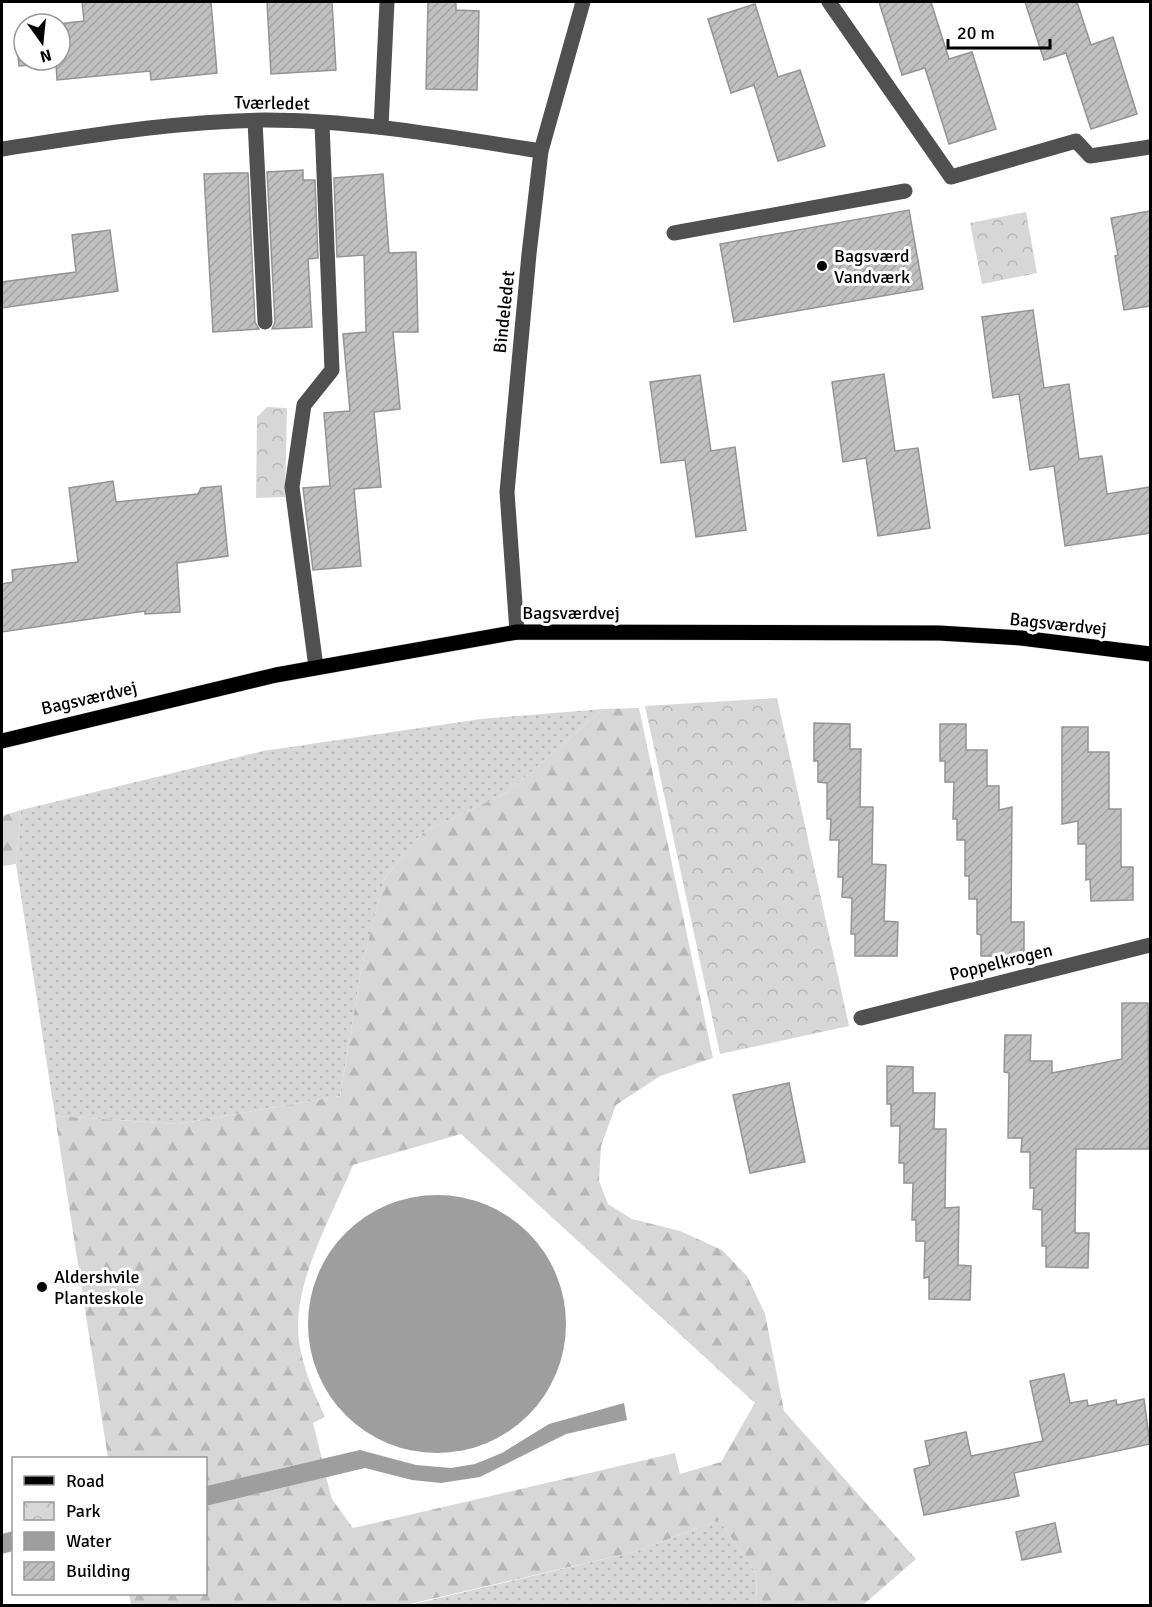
<svg xmlns="http://www.w3.org/2000/svg" width="1152" height="1607" font-family="Signika,sans-serif">
  <style>
    .grass { fill: url(#grass-dots) }
    .forest { fill: url(#forest-firs) }
    .park { fill: url(#park-crowns) }
    .water { fill: #9e9e9e }
    .building { fill: url(#building-hatch); stroke: #949494; stroke-width: 1.5 }
    .lines { fill: none; stroke-linecap: round; stroke-linejoin: round }
    .major-casing { stroke: #dbdbdb; stroke-width: 16 }
    .minor { stroke: #505050; stroke-width: 15 }
    .major { stroke: #000; stroke-width: 15 }
    .poi-dot { fill: #000; stroke: #fff; stroke-width: 2 }
    .labels { text-anchor: middle; stroke-width: 6; stroke-linejoin: round; paint-order: stroke }
    .street-label { font-size: 18px; fill: #000; stroke: #fff }
    .poi-label { font-size: 18px; fill: #000; stroke: #fff; text-anchor: start }
  </style>
  <defs>
    <pattern id="grass-dots" width="8" height="8" patternUnits="userSpaceOnUse" patternTransform="scale(1.5)"><rect width="8" height="8" fill="#d7d7d7"/><path d="M2 2h.1M6 6h.1" fill="none" stroke="#b7b7b7" stroke-width="1.8" stroke-linecap="round"/></pattern>
    <pattern id="forest-firs" width="22" height="20" patternUnits="userSpaceOnUse" patternTransform="scale(1.5)"><rect width="22" height="20" fill="#d7d7d7"/><path d="M5 1l3.5 6h-7zM16 11l3.5 6h-7z" fill="#b7b7b7"/></pattern>
    <pattern id="park-crowns" width="20" height="18" patternUnits="userSpaceOnUse" patternTransform="scale(1.5)"><rect width="20" height="18" fill="#d7d7d7"/><path d="M2 6a3 3 0 1 1 6 0M12 15a3 3 0 1 1 6 0" fill="none" stroke="#b7b7b7"/></pattern>
    <pattern id="building-hatch" width="6" height="6" patternUnits="userSpaceOnUse" patternTransform="scale(1.5)"><rect width="6" height="6" fill="#c0c0c0"/><path d="M-1 1l2-2M0 6l6-6M5 7l2-2" fill="none" stroke="#a3a3a3"/></pattern>
  </defs>
  <rect width="100%" height="100%" fill="#fff"/>
  <g class="grass">
    <path d="M 603,709 L 508,792 L 424,832 L 385,877 L 362,965 L 340,1096 L 178,1124 L 55,1116 L 16,864 L 21,810 L 263,751 L 481,719 Z"/>
    <path d="M 719,1520 L 757,1575 L 756,1605 L 405,1606 L 634,1552 Z"/>
  </g>
  <g class="forest">
    <path d="M 639,708 L 713,1058 L 660,1076 L 616,1105 L 601,1146 L 599,1181 L 608,1204 L 632,1219 L 680,1231 L 722,1250 L 747,1276 L 765,1314 L 784,1411 L 916,1559 L 863,1605 L 756,1605 L 757,1575 L 719,1520 L 634,1552 L 405,1605 L 131,1605 L 129,1594 L 206,1594 L 206,1506 L 326,1477 L 332,1499 L 353,1528 L 675,1453 L 680,1474 L 721,1462 L 755,1403 L 461,1134 L 353,1165 C 334,1211 298,1274 298,1325 C 298,1358 312,1388 325,1417 L 313,1423 L 322,1459 L 206,1486 L 206,1458 L 108,1458 L 55,1116 L 178,1124 L 340,1096 L 362,965 L 385,877 L 424,832 L 508,792 L 603,709 Z"/>
    <path d="M 21,810 L 16,864 L 2,866 L 2,816 Z"/>
  </g>
  <g class="park">
    <path d="M 1026,212 L 1037,273 L 982,284 L 970,223 Z"/>
    <path d="M 267,407 L 287,408 L 285,497 L 256,498 L 257,417 Z"/>
    <path d="M 777,698 L 849,1026 L 720,1054 L 645,706 Z"/>
  </g>
  <g class="water">
    <circle cx="437" cy="1324" r="129"/>
    <path d="M 624,1403 L 627,1420 L 566,1434 L 480,1477 L 441,1483 L 412,1480 L 365,1468 L 206,1506 L 206,1486 L 360,1450 L 416,1465 L 451,1468 L 475,1464 L 502,1453 L 549,1424 Z"/>
    <path d="M 13,1531 L 13,1551 L 2,1554 L 2,1534 Z"/>
  </g>
  <g class="building">
    <path d="M 82,2 L 211,2 L 217,73 L 151,80 L 150,71 L 57,80 L 56,63 L 19,66 L 16,36 L 24,35 L 24,60 L 60,60 L 58,24 L 84,21 Z"/>
    <path d="M 267,2 L 332,2 L 336,70 L 271,74 Z"/>
    <path d="M 428,2 L 456,2 L 456,10 L 479,11 L 477,90 L 426,89 Z"/>
    <path d="M 879,2 L 931,2 L 949,59 L 972,52 L 996,129 L 949,144 L 925,68 L 902,75 Z"/>
    <path d="M 1025,2 L 1077,2 L 1091,45 L 1113,37 L 1137,114 L 1091,129 L 1066,53 L 1044,60 Z"/>
    <path d="M 755,4 L 778,77 L 800,70 L 825,146 L 778,161 L 754,85 L 731,93 L 708,19 Z"/>
    <path d="M 303,170 L 303,180 L 315,180 L 318,258 L 308,259 L 312,327 L 272,329 L 275,322 L 267,172 Z"/>
    <path d="M 234,173 L 248,173 L 255,322 L 259,329 L 213,332 L 204,174 Z"/>
    <path d="M 383,174 L 389,253 L 416,252 L 418,332 L 393,332 L 400,409 L 374,412 L 381,487 L 354,489 L 361,566 L 313,570 L 303,488 L 330,486 L 324,413 L 350,411 L 343,334 L 366,332 L 364,255 L 337,257 L 334,178 Z"/>
    <path d="M 909,210 L 923,289 L 734,322 L 720,244 Z"/>
    <path d="M 1150,211 L 1150,306 L 1124,310 L 1115,256 L 1118,255 L 1111,218 Z"/>
    <path d="M 110,230 L 118,291 L 2,308 L 2,282 L 76,272 L 72,235 Z"/>
    <path d="M 1033,310 L 1044,388 L 1069,384 L 1079,459 L 1102,456 L 1107,494 L 1150,487 L 1150,533 L 1065,546 L 1054,466 L 1030,470 L 1019,394 L 993,398 L 982,317 Z"/>
    <path d="M 884,374 L 895,451 L 918,448 L 930,528 L 878,536 L 866,458 L 843,462 L 832,382 Z"/>
    <path d="M 700,375 L 711,451 L 735,447 L 746,530 L 696,537 L 685,460 L 661,463 L 650,382 Z"/>
    <path d="M 113,481 L 116,502 L 198,494 L 201,488 L 221,486 L 228,556 L 177,563 L 180,612 L 145,614 L 145,611 L 2,632 L 2,584 L 13,582 L 12,570 L 78,562 L 69,488 Z"/>
    <path d="M 814,723 L 850,724 L 850,749 L 861,749 L 860,807 L 873,807 L 872,864 L 886,865 L 884,921 L 898,922 L 897,956 L 855,956 L 855,934 L 851,934 L 852,898 L 842,897 L 843,877 L 838,877 L 839,840 L 830,840 L 831,819 L 827,819 L 827,783 L 818,782 L 818,761 L 814,761 Z"/>
    <path d="M 940,724 L 966,724 L 966,750 L 987,750 L 987,786 L 999,786 L 999,810 L 1012,807 L 1011,922 L 1024,922 L 1024,956 L 981,956 L 981,935 L 977,934 L 977,899 L 969,899 L 969,876 L 965,876 L 965,840 L 957,840 L 957,819 L 953,819 L 954,782 L 945,782 L 945,761 L 940,761 Z"/>
    <path d="M 1062,727 L 1088,727 L 1088,752 L 1109,752 L 1109,809 L 1121,809 L 1121,867 L 1133,867 L 1133,900 L 1091,901 L 1090,879 L 1086,880 L 1086,844 L 1078,844 L 1078,821 L 1062,824 Z"/>
    <path d="M 1122,1003 L 1148,1003 L 1150,1149 L 1076,1149 L 1075,1233 L 1089,1233 L 1088,1268 L 1046,1267 L 1046,1246 L 1042,1246 L 1042,1210 L 1033,1209 L 1034,1188 L 1030,1188 L 1030,1152 L 1021,1152 L 1022,1138 L 1008,1138 L 1009,1073 L 1004,1072 L 1005,1035 L 1031,1035 L 1030,1061 L 1052,1061 L 1052,1073 L 1122,1059 Z"/>
    <path d="M 887,1066 L 913,1067 L 913,1093 L 935,1093 L 934,1129 L 946,1129 L 945,1208 L 959,1207 L 958,1265 L 971,1266 L 970,1300 L 929,1299 L 929,1277 L 924,1278 L 925,1241 L 916,1241 L 916,1220 L 912,1220 L 913,1183 L 904,1183 L 904,1163 L 899,1163 L 900,1126 L 891,1126 L 891,1104 L 887,1104 Z"/>
    <path d="M 789,1083 L 805,1162 L 750,1173 L 733,1095 Z"/>
    <path d="M 1064,1374 L 1070,1403 L 1087,1400 L 1088,1406 L 1116,1400 L 1117,1405 L 1144,1399 L 1150,1444 L 1014,1473 L 1019,1496 L 924,1515 L 914,1469 L 930,1465 L 925,1441 L 966,1432 L 971,1456 L 1043,1441 L 1030,1381 Z"/>
    <path d="M 1055,1523 L 1061,1552 L 1022,1560 L 1016,1532 Z"/>
  </g>
  <g class="lines">
    <defs>
      <path id="major" d="M 2,741 L 276,675 L 517,632 L 939,633 L 1021,638 L 1150,654"/>
    </defs>
    <use href="#major" class="major-casing"/>
    <g class="minor">
      <path d="M 829,2 L 951,177 L 1076,141 L 1090,156 L 1150,147"/>
      <path d="M 255,121 L 265,322"/>
      <path d="M 381,127 L 387,2"/>
      <path d="M 2,149 C 89,136 176,121 265,120 C 357,120 450,137 541,151"/>
      <path d="M 674,233 L 905,191"/>
      <path d="M 517,632 L 507,492 L 529,254 L 541,151 L 583,2"/>
      <path d="M 316,667 L 292,487 L 304,405 L 332,370 L 322,124"/>
      <path d="M 861,1018 L 1150,945"/>
    </g>
    <use href="#major" class="major"/>
  </g>
  <g class="poi-dot">
    <circle cx="822" cy="266" r="6"/>
    <circle cx="42" cy="1287" r="6"/>
  </g>
  <g class="labels">
    <g class="street-label">
      <text transform="translate(272 103) rotate(1)" y="6">Tværledet</text>
      <text transform="translate(504 312) rotate(-84)" y="6">Bindeledet</text>
      <text x="571" y="619">Bagsværdvej</text>
      <text transform="translate(1058 624) rotate(6)" y="6">Bagsværdvej</text>
      <text transform="translate(89 698) rotate(-13)" y="6">Bagsværdvej</text>
      <text transform="translate(1001 962) rotate(-14)" y="6">Poppelkrogen</text>
    </g>
    <g class="poi-label">
      <text x="834" y="262">Bagsværd<tspan x="834" dy="21">Vandværk</tspan></text>
      <text x="54" y="1283">Aldershvile<tspan x="54" dy="21">Planteskole</tspan></text>
    </g>
  </g>
  <rect width="1152" height="1607" fill="none" stroke="#000000" stroke-width="6"/>
  <rect x="12" y="1457" width="195" height="138" fill="#ffffff" stroke="#999999" stroke-width="1.5"/>
  <rect x="24" y="1476" width="30" height="9" fill="#000000" stroke="#999999" stroke-width="1.5"/>
  <text x="66" y="1487" font-size="18" fill="#000000">Road</text>
  <rect x="24" y="1502" width="30" height="18" fill="url(#park-crowns)" stroke="#999999" stroke-width="1.5"/>
  <text x="66" y="1517" font-size="18" fill="#000000">Park</text>
  <rect x="24" y="1532" width="30" height="18" fill="#9e9e9e" stroke="#999999" stroke-width="1.5"/>
  <text x="66" y="1547" font-size="18" fill="#000000">Water</text>
  <rect x="24" y="1562" width="30" height="18" fill="url(#building-hatch)" stroke="#999999" stroke-width="1.5"/>
  <text x="66" y="1577" font-size="18" fill="#000000">Building</text>
  <g transform="translate(42 42) rotate(165)"><circle r="28" fill="#ffffff" stroke="#999999" stroke-width="1.5"/>
  <path d="M0-4.5L10 22L0 15L-10 22Z" fill="#000000"/>
  <text y="-9" font-size="16" font-weight="bold" text-anchor="middle" fill="#000000">N</text>
  </g>
  <path d="M948 39v9h102v-9" fill="none" stroke="#000000" stroke-width="3"/>
  <text x="957" y="39" font-size="18" fill="#000000" stroke="#ffffff" stroke-width="4.5" paint-order="stroke">20 m</text>
</svg>
